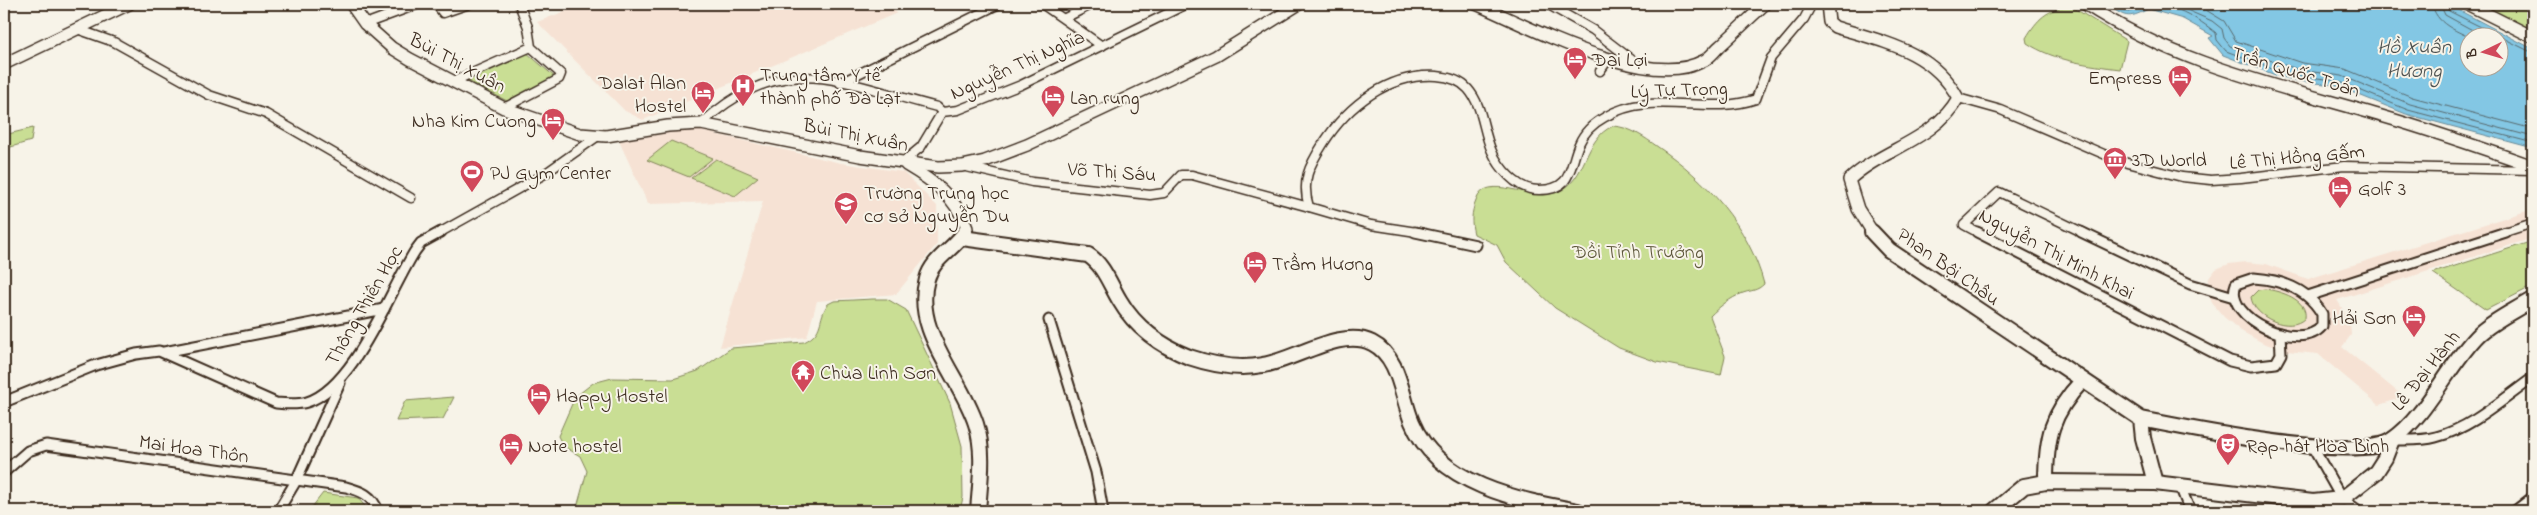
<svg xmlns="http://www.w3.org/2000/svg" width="2537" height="515" font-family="'Indie Flower',sans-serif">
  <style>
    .built { fill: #f6e2d4 }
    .green { fill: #c9de94; stroke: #828459 }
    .water { fill: #83c7e4; stroke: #668895; fill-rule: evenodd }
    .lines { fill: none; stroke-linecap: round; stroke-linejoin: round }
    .shore { stroke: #58696d; stroke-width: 1 }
    .street-far1-casing { stroke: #3b2a1e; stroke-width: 11 }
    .street-casing { stroke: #3b2a1e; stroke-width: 13 }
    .secondary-far1-casing { stroke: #3b2a1e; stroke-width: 14 }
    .secondary-casing { stroke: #3b2a1e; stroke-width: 18 }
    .street-far1 { stroke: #f7f3e8; stroke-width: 8 }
    .street { stroke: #f7f3e8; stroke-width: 9 }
    .secondary-far1 { stroke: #f7f3e8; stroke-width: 11 }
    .secondary { stroke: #f7f3e8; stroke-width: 14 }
    .labels { text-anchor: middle; stroke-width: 4; stroke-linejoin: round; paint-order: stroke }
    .poi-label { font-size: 20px; fill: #3b2a1e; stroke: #f7f3e8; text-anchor: start }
    .street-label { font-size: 20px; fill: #3b2a1e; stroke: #f7f3e8 }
    .park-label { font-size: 20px; fill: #5e573c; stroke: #f7f3e8 }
    .water-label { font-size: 21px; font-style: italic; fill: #4d5150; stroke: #f7f3e8 }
  </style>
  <rect width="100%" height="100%" fill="#f7f3e8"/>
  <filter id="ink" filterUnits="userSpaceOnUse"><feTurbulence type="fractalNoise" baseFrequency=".02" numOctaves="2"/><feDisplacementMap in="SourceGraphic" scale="10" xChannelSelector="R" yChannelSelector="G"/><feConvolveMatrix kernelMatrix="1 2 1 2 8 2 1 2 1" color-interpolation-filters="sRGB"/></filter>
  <g filter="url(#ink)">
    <g class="built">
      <path d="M 584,4 L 889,4 L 897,13 L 643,120 L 625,111 L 537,22 Z"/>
      <path d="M 693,129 L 841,163 L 903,172 L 937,206 L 937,244 L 896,294 L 817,301 L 807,337 L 720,347 L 763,201 L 648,204 L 619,141 Z"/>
      <path d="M 2533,209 L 2533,238 L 2337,300 L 2350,321 L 2351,335 L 2342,347 L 2404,397 L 2379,405 L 2318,354 L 2287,351 L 2263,343 L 2241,331 L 2224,317 L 2212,303 L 2207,290 L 2209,278 L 2216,269 L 2229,264 L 2246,262 L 2266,264 L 2308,279 Z"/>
    </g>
    <g class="green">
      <path d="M 2480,4 L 2533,4 L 2533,31 L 2528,29 Z"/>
      <path d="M 2069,5 L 2127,41 L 2120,69 C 2089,65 2054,61 2027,43 L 2026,38 C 2038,18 2046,11 2069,5 Z"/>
      <path d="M 526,52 L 556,78 L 507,101 L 466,80 Z"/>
      <path d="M 1613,126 C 1630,127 1644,137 1658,147 C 1706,179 1749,227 1764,284 C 1757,291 1752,290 1743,293 C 1730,298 1719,307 1710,316 L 1725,356 L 1721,375 L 1657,362 L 1619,348 L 1555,308 L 1506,262 L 1497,245 L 1474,234 C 1471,222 1471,213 1476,201 C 1486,170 1531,203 1558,192 C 1588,179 1583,139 1613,126 Z"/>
      <path d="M 33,128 L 31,141 L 4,149 L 4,135 Z"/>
      <path d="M 671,141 L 713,158 L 689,177 L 647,160 Z"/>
      <path d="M 716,159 L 758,177 L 735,196 L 691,178 Z"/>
      <path d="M 2533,241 L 2533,286 L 2486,310 L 2433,273 Z"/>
      <path d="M 2265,289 C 2280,291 2308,299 2305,318 C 2290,334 2253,317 2251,297 L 2258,290 Z"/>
      <path d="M 873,299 L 887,299 L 906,310 L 950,403 L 962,446 L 963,497 L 960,511 L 853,511 L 834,508 L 820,511 L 576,511 L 587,471 L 580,456 L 563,446 L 558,436 L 575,397 L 593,383 L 612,378 L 673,379 L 698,371 L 731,348 L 804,342 C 825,332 817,319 828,304 L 834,301 Z"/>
      <path d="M 454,397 L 443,419 L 396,421 L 405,401 Z"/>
      <path d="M 323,493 L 358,498 L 369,511 L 309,511 Z"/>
    </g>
    <path class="water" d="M 2106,4 L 2447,4 L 2533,49 L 2533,148 L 2406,114 L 2334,85 L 2298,81 L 2278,76 L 2223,55 L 2209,38 L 2213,36 L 2183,19 L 2148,9 C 2127,20 2125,17 2106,4 ZM 2470,38 L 2500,38 L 2500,68 L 2470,68 Z"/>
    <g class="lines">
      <g class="shore">
        <path d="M 2115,4 L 2128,12 C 2135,11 2140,6 2147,5 C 2170,1 2199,19 2216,33 L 2217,40 L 2226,51 L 2280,71 L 2299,76 L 2335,80 L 2408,110 L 2533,143"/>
        <path d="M 2173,4 L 2212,21 L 2222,29 L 2224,38 L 2230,46 L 2242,51 L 2300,70 L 2342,76 L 2410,104 L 2533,137"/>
        <path d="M 2196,4 L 2224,21 L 2236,41 L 2302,63 L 2345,69 L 2412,97 L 2533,129"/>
        <path d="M 2432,4 C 2436,24 2455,30 2471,38"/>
        <path d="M 2440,4 L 2445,15 L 2487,38"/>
        <path d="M 2446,4 L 2449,11 L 2533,53"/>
      </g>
      <defs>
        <g id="street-far1">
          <path d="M 436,4 L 443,13 L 469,4"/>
          <path d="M 1042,4 L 1102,46"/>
          <path d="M 1547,4 L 1593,30 L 1636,63"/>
          <path d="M 1065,18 L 1093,4"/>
          <path d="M 365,24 L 419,4"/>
          <path d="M 77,29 L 114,42 L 209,95 L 266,114 L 411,198"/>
          <path d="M 1600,71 L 1608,60"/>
          <path d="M 452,82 L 531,47"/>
          <path d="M 840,83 L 999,4"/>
          <path d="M 1958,98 L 2001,110 L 2120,161 L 2182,177 L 2211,180 L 2241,178 L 2344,166 L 2533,170"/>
          <path d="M 504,108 L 559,79 L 561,74 L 531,47 L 528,27 L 519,4"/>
          <path d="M 701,124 C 785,47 841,83 937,107 L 942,112 L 958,110 L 1021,85 L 1187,4"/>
          <path d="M 903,162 L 921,147 L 942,112"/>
          <path d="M 962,166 L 1032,182 L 1150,195 L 1164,193 L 1181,175 L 1192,175 L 1309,207"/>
          <path d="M 439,233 L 543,175 L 598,136"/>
          <path d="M 1423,233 L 1371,225 L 1309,207 C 1301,181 1309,166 1323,144 C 1348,105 1389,73 1437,76 C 1449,77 1460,80 1468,89 C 1489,113 1479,147 1509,176 C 1517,184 1528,190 1539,190 C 1573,190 1569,167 1579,144 C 1584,132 1594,123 1605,117 C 1651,89 1707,116 1756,99 L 1771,58 L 1804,19 L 1812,4"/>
          <path d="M 1979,233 L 1964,225 L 1999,192 L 2084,233"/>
          <path d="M 2502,233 L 2533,223"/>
        </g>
        <g id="street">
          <path d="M 1415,232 L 1476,245"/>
          <path d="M 1977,232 L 2230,361 L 2251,366 L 2276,363 L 2281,354 L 2280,333"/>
          <path d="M 2081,232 L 2190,284 L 2234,297"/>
          <path d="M 2254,278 C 2282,280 2308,289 2322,314 L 2322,326 C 2301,353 2222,319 2236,284 Z"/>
          <path d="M 2308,296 L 2506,232"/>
          <path d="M 1049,320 L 1096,472 L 1103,511"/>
          <path d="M 164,352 L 384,309"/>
          <path d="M 4,402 L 96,365 L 136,354 L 159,351 L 276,403 C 286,404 297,405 307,402 C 355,387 389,292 415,251 L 421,243 L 441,232"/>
          <path d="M 2393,440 C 2407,440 2422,441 2436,437 C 2472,428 2503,399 2533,378"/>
          <path d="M 2312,446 L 2342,499 L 2359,511"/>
          <path d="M 4,472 L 28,451 L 46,445 L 346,487 C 361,491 372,495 378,511"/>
          <path d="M 2180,486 L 2190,511"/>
          <path d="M 278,511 L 296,481 L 340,383"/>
          <path d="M 2515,511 L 2533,497"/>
        </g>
        <g id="secondary-far1">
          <path d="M 351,4 L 365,24 L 392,48 L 410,59 L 504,108 L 580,134 L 606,136 L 668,126 L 701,124 L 860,156 L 938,167 L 962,166 L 985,161 L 1027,145 L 1216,56 L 1299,4"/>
          <path d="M 1476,4 C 1530,27 1648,91 1703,61 C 1710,58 1715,50 1720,46 C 1735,32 1750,18 1765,4"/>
          <path d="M 1827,4 L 1829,22 L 1835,27 C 1883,42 1932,50 1958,98 C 1934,141 1883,148 1849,180 L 1858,209 L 1873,233"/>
          <path d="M 2085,4 C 2176,64 2275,85 2378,115 C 2430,130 2482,148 2533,166"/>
          <path d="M 2467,4 L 2533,37"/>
          <path d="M 4,64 L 129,4"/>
          <path d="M 906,165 C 933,181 956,197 967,228 L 964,233"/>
        </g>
        <g id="secondary">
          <path d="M 965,232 C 954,249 932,259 927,279 C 912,331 961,377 976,424 C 985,452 980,482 978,511"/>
          <path d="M 1872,232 L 1889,250 L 2141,419 C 2186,428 2359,463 2392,440 C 2427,416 2449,363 2479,334 C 2494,320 2516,310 2533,299"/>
          <path d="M 962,238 L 1088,255 C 1104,265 1110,285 1120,301 C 1135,327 1161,346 1189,357 C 1213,365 1239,370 1263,365 C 1295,360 1342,327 1372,343 C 1400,357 1401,396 1412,422 C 1438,485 1518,500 1578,511"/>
          <path d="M 2141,419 L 2143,438 L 2155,483"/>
          <path d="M 2046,482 C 2046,438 2051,414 2082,381"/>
          <path d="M 1994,511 L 2024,486 L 2046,482 L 2155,483 L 2313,502 L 2342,499 L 2376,472 L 2385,458 L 2392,440"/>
        </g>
      </defs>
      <use href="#street-far1" class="street-far1-casing"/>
      <use href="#street" class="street-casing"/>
      <use href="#secondary-far1" class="secondary-far1-casing"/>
      <use href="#secondary" class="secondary-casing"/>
      <use href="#street-far1" class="street-far1"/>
      <use href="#street" class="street"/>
      <use href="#secondary-far1" class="secondary-far1"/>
      <use href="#secondary" class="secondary"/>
    </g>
  </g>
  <defs>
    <symbol id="hotel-pin" viewBox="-11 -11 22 30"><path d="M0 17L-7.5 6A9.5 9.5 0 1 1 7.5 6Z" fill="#d1495b" stroke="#f7f3e8"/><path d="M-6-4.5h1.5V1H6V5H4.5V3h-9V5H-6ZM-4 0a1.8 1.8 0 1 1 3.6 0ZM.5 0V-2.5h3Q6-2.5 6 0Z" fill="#fff"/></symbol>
    <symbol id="hospital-pin" viewBox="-11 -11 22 30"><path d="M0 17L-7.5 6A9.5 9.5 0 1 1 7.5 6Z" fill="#d1495b" stroke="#f7f3e8"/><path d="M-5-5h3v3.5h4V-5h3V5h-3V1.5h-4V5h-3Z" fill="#fff"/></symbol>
    <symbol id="museum-pin" viewBox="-11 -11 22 30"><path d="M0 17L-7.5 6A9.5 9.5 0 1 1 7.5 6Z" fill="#d1495b" stroke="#f7f3e8"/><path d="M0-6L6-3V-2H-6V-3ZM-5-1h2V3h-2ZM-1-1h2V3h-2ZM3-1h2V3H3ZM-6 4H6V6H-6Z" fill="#fff"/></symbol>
    <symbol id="stadium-pin" viewBox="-11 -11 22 30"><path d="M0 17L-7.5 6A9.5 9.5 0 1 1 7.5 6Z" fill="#d1495b" stroke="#f7f3e8"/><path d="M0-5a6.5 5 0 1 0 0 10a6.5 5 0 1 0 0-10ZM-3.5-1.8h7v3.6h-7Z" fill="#fff"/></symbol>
    <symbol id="school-pin" viewBox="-11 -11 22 30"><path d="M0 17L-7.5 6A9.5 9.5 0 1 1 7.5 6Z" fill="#d1495b" stroke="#f7f3e8"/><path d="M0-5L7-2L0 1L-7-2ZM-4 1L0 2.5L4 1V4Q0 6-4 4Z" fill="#fff"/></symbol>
    <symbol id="temple-pin" viewBox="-11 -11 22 30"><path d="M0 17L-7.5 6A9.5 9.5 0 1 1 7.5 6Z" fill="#d1495b" stroke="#f7f3e8"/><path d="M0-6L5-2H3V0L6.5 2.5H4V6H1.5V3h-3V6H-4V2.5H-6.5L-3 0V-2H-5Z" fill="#fff"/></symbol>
    <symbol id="theatre-pin" viewBox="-11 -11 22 30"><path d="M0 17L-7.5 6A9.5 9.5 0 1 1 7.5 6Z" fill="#d1495b" stroke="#f7f3e8"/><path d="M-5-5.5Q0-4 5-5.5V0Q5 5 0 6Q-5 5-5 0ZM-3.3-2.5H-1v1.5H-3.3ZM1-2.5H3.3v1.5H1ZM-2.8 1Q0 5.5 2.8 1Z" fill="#fff"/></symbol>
  </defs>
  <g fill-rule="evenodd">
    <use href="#hotel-pin" x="1561" y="45" width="28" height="38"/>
    <use href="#hotel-pin" x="2166" y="63" width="28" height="38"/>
    <use href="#hospital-pin" x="729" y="72" width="28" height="38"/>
    <use href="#hotel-pin" x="689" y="79" width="28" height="38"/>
    <use href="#hotel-pin" x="1039" y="83" width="28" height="38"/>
    <use href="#hotel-pin" x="539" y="106" width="28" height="38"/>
    <use href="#museum-pin" x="2101" y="145" width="28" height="38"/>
    <use href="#stadium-pin" x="458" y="158" width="28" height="38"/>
    <use href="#hotel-pin" x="2326" y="174" width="28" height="38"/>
    <use href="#school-pin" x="832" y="190" width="28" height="38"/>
    <use href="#hotel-pin" x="1241" y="249" width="28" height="38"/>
    <use href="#hotel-pin" x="2400" y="303" width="28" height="38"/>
    <use href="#temple-pin" x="789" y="358" width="28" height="38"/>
    <use href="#hotel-pin" x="525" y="381" width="28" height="38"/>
    <use href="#hotel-pin" x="497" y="431" width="28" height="38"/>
    <use href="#theatre-pin" x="2214" y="431" width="28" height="38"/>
  </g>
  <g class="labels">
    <g class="poi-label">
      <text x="1592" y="66">Đại Lợi</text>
      <text x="760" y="81">Trung tâm Y tế<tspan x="760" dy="23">thành phố Đà Lạt</tspan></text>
      <text x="2162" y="84" text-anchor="end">Empress</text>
      <text x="686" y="89" text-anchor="end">Dalat Alan<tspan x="686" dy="23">Hostel</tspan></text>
      <text x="1070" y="104">Lan rung</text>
      <text x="536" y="127" text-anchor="end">Nha Kim Cuong</text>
      <text x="2132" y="166">3D World</text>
      <text x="490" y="179">PJ Gym Center</text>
      <text x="2358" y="195">Golf 3</text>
      <text x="864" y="199">Trường Trung học<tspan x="864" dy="23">cơ sở Nguyễn Du</tspan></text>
      <text x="1272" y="270">Trầm Hương</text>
      <text x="2396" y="324" text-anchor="end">Hải Sơn</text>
      <text x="820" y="379">Chùa Linh Sơn</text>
      <text x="556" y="402">Happy Hostel</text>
      <text x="528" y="452">Note hostel</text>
      <text x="2246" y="452">Rạp hát Hòa Bình</text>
    </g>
    <g class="street-label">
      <text transform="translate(458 62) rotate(28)" y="7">Bùi Thị Xuân</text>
      <text transform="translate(1017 64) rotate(-24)" y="7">Nguyễn Thị Nghĩa</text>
      <text transform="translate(2296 71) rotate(17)" y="7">Trần Quốc Toản</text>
      <text transform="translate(1679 89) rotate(-2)" y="7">Lý Tự Trọng</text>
      <text transform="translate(856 134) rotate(11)" y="7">Bùi Thị Xuân</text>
      <text transform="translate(2297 156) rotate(-5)" y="7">Lê Thị Hồng Gấm</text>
      <text transform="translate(1112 171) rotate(4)" y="7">Võ Thị Sáu</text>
      <text transform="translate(2057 253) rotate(28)" y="7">Nguyễn Thị Minh Khai</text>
      <text transform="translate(1949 266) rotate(35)" y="7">Phan Bội Châu</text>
      <text transform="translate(363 305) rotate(-60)" y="7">Thông Thiên Học</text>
      <text transform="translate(2425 370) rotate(-51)" y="7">Lê Đại Hành</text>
      <text transform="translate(194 448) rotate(8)" y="7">Mai Hoa Thôn</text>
    </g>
    <g class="park-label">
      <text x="1638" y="258">Đồi Tỉnh Trưởng</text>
    </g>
    <g class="water-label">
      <text x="2414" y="53">Hồ Xuân<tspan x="2414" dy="24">Hương</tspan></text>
    </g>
  </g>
  <rect width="2537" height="515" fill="none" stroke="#f7f3e8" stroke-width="20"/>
  <rect x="10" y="10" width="2517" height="495" fill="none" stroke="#3b2a1e" stroke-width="2" filter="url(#ink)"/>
  <g transform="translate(2484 52) rotate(265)"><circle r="24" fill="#f7f3e8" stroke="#aca397"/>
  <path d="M0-4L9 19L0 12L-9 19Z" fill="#d1495b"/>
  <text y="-8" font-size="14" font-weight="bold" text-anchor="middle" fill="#3b2a1e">B</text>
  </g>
</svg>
